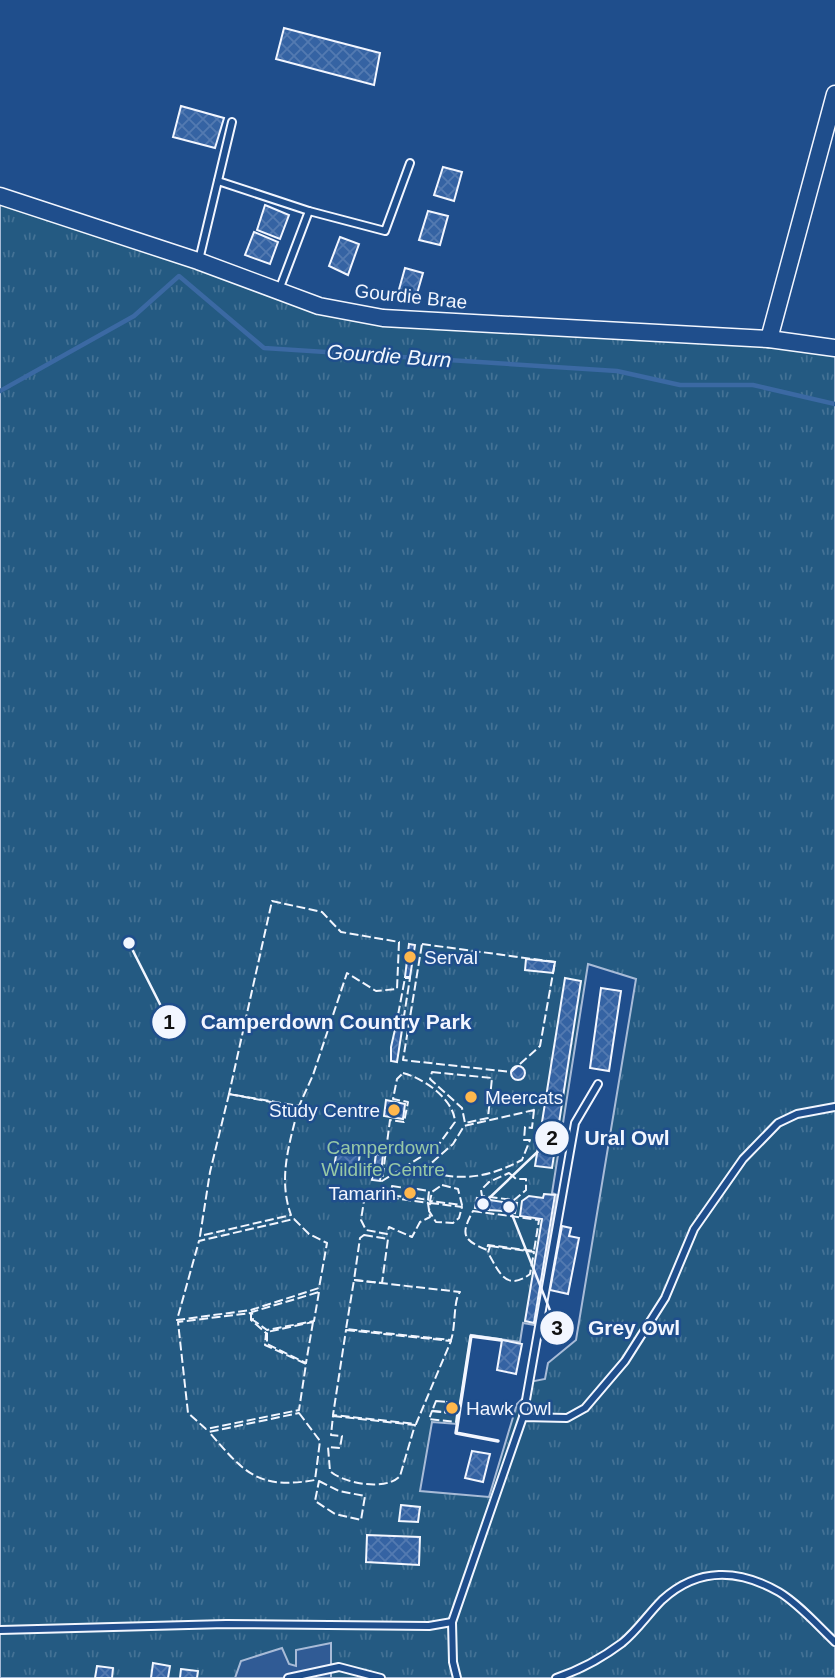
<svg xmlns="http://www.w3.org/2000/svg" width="835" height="1678" font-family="Arial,sans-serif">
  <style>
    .park { fill: url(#park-tufts); stroke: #a8bbd7; stroke-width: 2; fill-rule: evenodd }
    .parking { fill: #305b95; stroke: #a8bbd7; stroke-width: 2 }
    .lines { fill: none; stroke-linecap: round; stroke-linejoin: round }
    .stream { stroke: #3b69a3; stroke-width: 4.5 }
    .building { fill: url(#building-cross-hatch); stroke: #f2f6ff; stroke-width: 2 }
    .service-casing { stroke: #f2f6ff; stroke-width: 10 }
    .tertiary-casing { stroke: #f2f6ff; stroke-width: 19 }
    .service { stroke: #1f4e8c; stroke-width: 6 }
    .tertiary { stroke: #1f4e8c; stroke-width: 16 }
    .fence { stroke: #f2f6ff; stroke-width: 2; stroke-dasharray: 9 3.5; stroke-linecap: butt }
    .wall { stroke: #f2f6ff; stroke-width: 3.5 }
    .poi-dot { fill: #ffb74d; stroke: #1f4e8c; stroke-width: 2.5 }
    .labels { text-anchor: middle; stroke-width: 5; stroke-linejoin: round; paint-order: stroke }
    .street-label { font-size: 19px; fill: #f2f6ff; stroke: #1f4e8c }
    .poi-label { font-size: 19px; fill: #f2f6ff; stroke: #1f4e8c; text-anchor: start }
    .park-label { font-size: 19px; fill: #97c8a6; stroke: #1f4e8c }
    .water-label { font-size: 21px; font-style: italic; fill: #f2f6ff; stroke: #1f4e8c }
    .leader { fill: none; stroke: #f2f6ff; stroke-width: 2.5 }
    .callout-dot { fill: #f2f6ff; stroke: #1f4e8c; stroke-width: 2.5 }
    .mark-label { font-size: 21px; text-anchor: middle; font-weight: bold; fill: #111 }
    .callout-label { font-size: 21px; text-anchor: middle; font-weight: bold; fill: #f2f6ff; stroke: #1f4e8c; stroke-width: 5; stroke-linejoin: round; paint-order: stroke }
  </style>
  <defs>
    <pattern id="park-tufts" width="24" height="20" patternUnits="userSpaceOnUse" patternTransform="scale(1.75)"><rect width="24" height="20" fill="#245a82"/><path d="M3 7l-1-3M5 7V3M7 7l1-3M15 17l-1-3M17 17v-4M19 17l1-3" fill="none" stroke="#447295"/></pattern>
    <pattern id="building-cross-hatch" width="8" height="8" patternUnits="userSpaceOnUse" patternTransform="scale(1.75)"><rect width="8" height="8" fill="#3563a3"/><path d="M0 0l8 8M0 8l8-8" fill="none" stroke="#537ab1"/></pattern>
  </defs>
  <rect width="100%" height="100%" fill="#1f4e8c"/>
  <path class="park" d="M 0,203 L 319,306 L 835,348 L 835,1678 L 0,1678 ZM 588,964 L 636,979 L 576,1340 L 548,1363 L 545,1379 L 529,1382 L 527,1394 L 517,1404 L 489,1497 L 420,1491 L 432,1422 L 457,1424 L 471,1335 L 520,1342 L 523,1323 L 535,1325 L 557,1195 L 552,1193 Z"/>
  <path class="parking" d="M 331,1643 L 331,1678 L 235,1678 L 241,1661 L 282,1648 L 289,1664 L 296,1666 L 296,1650 Z"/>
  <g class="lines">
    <path class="stream" d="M 0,391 L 134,316 L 179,276 L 264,348 L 617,371 L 680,385 L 753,385 L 835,404"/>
  </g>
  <g class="building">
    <path d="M 284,28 L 380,53 L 374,85 L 276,59 Z"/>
    <path d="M 181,106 L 224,118 L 215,148 L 173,137 Z"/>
    <path d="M 443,167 L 462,172 L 454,201 L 434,195 Z"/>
    <path d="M 265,205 L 289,215 L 280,239 L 257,230 Z"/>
    <path d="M 428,211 L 448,216 L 440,245 L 419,240 Z"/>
    <path d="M 254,232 L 278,242 L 270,264 L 245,255 Z"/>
    <path d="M 340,237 L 359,244 L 348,275 L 329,266 Z"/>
    <path d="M 405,268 L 423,273 L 416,297 L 398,293 Z"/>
    <path d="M 409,944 L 415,945 L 410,977 L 405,977 Z"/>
    <path d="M 526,959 L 555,962 L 553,973 L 525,970 Z"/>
    <path d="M 565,978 L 581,981 L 552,1168 L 535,1166 Z"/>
    <path d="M 601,988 L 621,991 L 609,1071 L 590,1068 Z"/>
    <path d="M 398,1016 L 404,1017 L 397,1062 L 391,1061 L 391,1047 Z"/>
    <circle cx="518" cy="1073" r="7"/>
    <path d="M 386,1100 L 405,1104 L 403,1119 L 384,1116 Z"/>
    <path d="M 337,1149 L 360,1152 L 357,1177 L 333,1174 Z"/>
    <path d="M 376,1154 L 383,1155 L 380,1181 L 372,1180 Z"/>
    <path d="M 544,1194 L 555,1195 L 534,1323 L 525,1321 L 542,1219 L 520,1216 L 522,1201 L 529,1196 L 543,1198 Z"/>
    <path d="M 477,1198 L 490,1200 L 489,1210 L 475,1208 Z"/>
    <path d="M 490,1200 L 503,1202 L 502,1211 L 489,1210 Z"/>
    <path d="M 503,1202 L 517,1203 L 515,1213 L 502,1211 Z"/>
    <path d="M 562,1226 L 571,1228 L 569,1236 L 579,1238 L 568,1294 L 550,1290 Z"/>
    <path d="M 502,1340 L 522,1344 L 516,1374 L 497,1370 Z"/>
    <path d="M 472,1451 L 490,1454 L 483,1482 L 465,1478 Z"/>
    <path d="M 401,1505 L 420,1507 L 418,1522 L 399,1521 Z"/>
    <path d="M 367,1535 L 420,1537 L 419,1565 L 366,1562 Z"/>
    <path d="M 153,1663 L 170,1666 L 168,1678 L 151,1678 Z"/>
    <path d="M 97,1666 L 113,1668 L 112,1678 L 95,1678 Z"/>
    <path d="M 181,1669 L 198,1671 L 197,1678 L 180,1678 Z"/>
  </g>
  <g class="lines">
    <defs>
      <g id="service">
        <path d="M 218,181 L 309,211"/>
        <path d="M 199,260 L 232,122"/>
        <path d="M 279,290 L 309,211 L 385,231 L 410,163"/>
        <path d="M 523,1417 L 575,1123 L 598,1084"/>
        <path d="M 0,1630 L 226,1624 L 429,1626 L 452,1622"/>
        <path d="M 288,1678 L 339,1667 L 381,1678"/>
        <path d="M 457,1678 L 453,1662 L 452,1622 L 523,1417 L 567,1418 L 585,1408 L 625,1361 L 665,1298 L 694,1229 L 743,1159 L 778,1123 L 797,1114 L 835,1107"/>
        <path d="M 556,1678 C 580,1670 602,1658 622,1643 C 637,1631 648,1614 662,1600 C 698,1567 739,1569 779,1592 C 799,1604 818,1626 835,1642"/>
      </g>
      <g id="tertiary">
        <path d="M 0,196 L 198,261 L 319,306 L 383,318 L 769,339 L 835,348"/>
        <path d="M 769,339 L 835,94"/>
      </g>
    </defs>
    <use href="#service" class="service-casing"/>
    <use href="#tertiary" class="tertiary-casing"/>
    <use href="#service" class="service"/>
    <use href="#tertiary" class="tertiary"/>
    <g class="fence">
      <path d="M 272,901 L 322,912 L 341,932 L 399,942 L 397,989 L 376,991 L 347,973 L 313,1075 L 299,1106 L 229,1094 Z"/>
      <path d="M 422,944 L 555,962 L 540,1046 L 511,1072 L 403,1060 Z"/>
      <path d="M 405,978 L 410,978 L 404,1016 L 398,1015 Z"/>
      <path d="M 432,1072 L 492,1078 L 488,1118 L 465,1123 L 462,1108 L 430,1079 Z"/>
      <path d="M 403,1073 C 423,1078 454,1099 455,1122 L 437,1147 L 382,1181 L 390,1120 L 404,1122 L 408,1102 L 393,1099 L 397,1079 Z"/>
      <path d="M 229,1094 L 271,1102 L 270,1105 L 298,1109 C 289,1145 278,1179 291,1215 L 200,1236 L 210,1172 Z"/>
      <path d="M 534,1110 L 532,1128 L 525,1127 L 524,1140 L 530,1140 L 522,1160 C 489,1177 463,1182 427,1171 L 427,1167 L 453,1144 L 464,1126 Z"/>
      <path d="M 509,1173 L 516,1179 L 526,1179 L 526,1190 L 514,1200 L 482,1196 L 481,1190 L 489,1182 Z"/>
      <path d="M 442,1185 L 458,1189 L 462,1205 L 430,1201 L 432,1192 Z"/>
      <path d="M 392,1186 L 405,1188 L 404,1197 L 391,1195 Z"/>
      <path d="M 405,1188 L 417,1189 L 416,1198 L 404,1197 Z"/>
      <path d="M 417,1189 L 429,1191 L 428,1200 L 416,1198 Z"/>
      <path d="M 365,1194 L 428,1203 L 430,1217 L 420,1222 L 412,1237 L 389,1227 L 387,1234 L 366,1230 L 361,1220 Z"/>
      <path d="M 430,1203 L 462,1207 L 459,1218 L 453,1223 L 436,1222 L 429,1211 Z"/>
      <path d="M 473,1211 L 539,1220 L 534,1251 L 488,1245 L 487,1250 C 463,1240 460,1235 473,1211 Z"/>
      <path d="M 294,1219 L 309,1234 L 327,1243 L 319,1288 L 251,1310 L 177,1320 L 199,1241 Z"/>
      <path d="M 364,1235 L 388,1239 L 382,1283 L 354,1280 L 360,1238 Z"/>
      <path d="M 490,1246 L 534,1252 L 530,1274 C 505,1293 498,1269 488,1253 Z"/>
      <path d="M 354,1280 L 460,1292 C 453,1301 456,1326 451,1340 L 346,1329 Z"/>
      <path d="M 319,1292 L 314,1321 L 267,1330 L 253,1320 L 252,1312 Z"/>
      <path d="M 251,1313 L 251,1320 L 266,1333 L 265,1345 L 306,1364 L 299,1410 L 206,1429 L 188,1413 L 178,1322 Z"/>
      <path d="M 313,1322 L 306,1363 L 267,1344 L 267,1332 Z"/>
      <path d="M 346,1330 L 451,1341 L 416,1424 L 333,1415 Z"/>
      <path d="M 436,1401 L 447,1402 L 445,1412 L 432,1411 Z"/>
      <path d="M 447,1402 L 458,1403 L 457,1413 L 445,1412 Z"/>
      <path d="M 432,1411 L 457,1414 L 456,1422 L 429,1419 Z"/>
      <path d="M 299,1413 L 320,1441 L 315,1480 C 257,1490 244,1472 209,1432 Z"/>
      <path d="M 333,1416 L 415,1425 L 400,1476 C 387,1491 344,1484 330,1471 L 328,1447 L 340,1448 L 342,1436 L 331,1435 Z"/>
      <path d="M 319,1481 L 339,1491 L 365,1496 L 361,1520 L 335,1514 L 315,1501 Z"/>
    </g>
    <path class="wall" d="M 498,1441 L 456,1433 L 471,1336 L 501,1340"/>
  </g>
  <g class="poi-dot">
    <circle cx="410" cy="957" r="7"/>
    <circle cx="471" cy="1097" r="7"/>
    <circle cx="394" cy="1110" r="7"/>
    <circle cx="410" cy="1193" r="7"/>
    <circle cx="452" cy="1408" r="7"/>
  </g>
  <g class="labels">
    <g class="street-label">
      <text transform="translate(411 296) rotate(6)" y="7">Gourdie Brae</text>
    </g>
    <g class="poi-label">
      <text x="424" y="964">Serval</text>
      <text x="485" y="1104">Meercats</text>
      <text x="380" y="1117" text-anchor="end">Study Centre</text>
      <text x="396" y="1200" text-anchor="end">Tamarin</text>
      <text x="466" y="1415">Hawk Owl</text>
    </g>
    <g class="park-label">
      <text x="383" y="1154">Camperdown<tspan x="383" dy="22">Wildlife Centre</tspan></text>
    </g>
    <g class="water-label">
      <text transform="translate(389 356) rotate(4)" y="7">Gourdie Burn</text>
    </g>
  </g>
  <path class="leader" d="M129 943L169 1022M483 1204L552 1138M509 1207L557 1328"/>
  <g class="callout-dot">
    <circle cx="129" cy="943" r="7"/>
    <circle cx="483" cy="1204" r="7"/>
    <circle cx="509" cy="1207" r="7"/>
    <circle cx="169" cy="1022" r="18"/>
    <circle cx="552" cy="1138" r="18"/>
    <circle cx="557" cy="1328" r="18"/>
  </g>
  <g class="mark-label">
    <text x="169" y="1029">1</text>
    <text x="552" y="1145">2</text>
    <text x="557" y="1335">3</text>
  </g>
  <g class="callout-label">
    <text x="336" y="1029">Camperdown Country Park</text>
    <text x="627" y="1145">Ural Owl</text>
    <text x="634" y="1335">Grey Owl</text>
  </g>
</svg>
